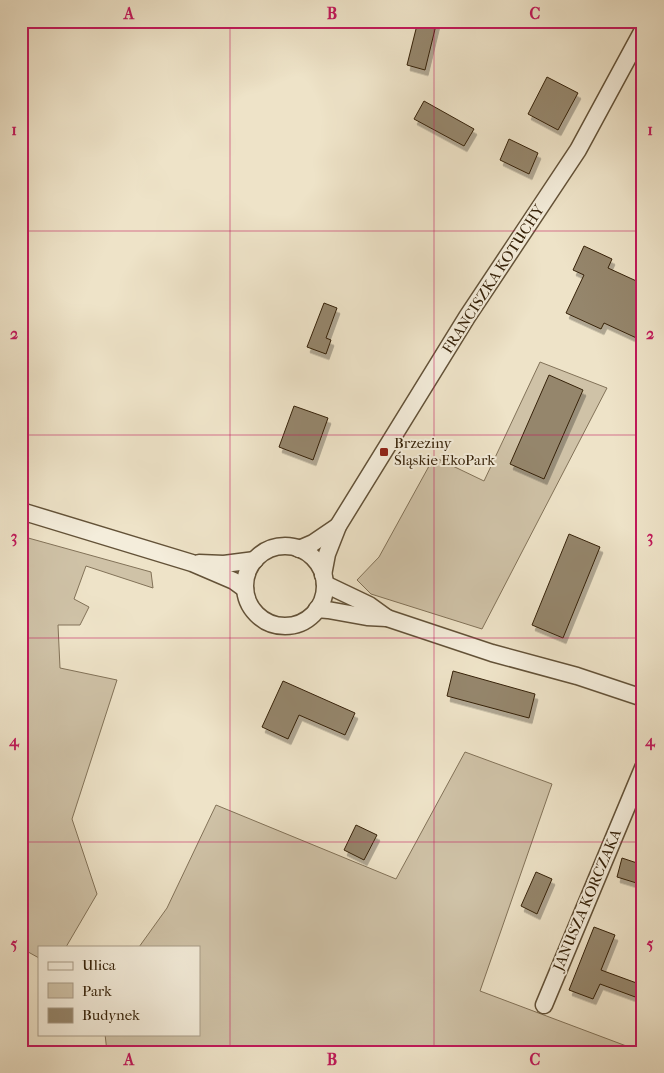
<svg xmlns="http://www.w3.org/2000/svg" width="664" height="1073" font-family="'IM FELL French Canon',serif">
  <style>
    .green { fill: #cfc2a7; stroke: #827258 }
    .building { fill: #95866c; stroke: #352108; filter: url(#shadow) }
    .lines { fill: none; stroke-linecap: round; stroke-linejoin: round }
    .minor-casing { stroke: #635238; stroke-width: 19 }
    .minor { stroke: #f4eddb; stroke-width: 16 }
    .grid { fill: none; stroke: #c2185b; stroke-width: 1; stroke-opacity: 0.55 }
    .poi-dot { fill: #8f2418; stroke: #f4eddb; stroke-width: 2 }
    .labels { text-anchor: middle; stroke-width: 4; stroke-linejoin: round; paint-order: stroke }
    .street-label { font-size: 15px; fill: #352108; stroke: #f4eddb }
    .poi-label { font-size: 15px; fill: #352108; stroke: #f4eddb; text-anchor: start }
    .neatline { fill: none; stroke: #c2185b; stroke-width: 2 }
    .grid-label { font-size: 16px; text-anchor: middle; font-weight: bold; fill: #c2185b }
  </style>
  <defs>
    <filter id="shadow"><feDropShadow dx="3" dy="5.5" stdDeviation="0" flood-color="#0004"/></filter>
  </defs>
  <rect width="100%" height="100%" fill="#eee3c8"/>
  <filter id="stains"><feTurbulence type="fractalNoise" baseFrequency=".004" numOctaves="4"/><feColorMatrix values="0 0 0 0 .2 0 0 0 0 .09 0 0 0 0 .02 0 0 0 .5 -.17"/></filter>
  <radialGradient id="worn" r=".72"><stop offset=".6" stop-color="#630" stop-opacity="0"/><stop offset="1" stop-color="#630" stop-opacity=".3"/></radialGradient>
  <g class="green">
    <path d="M 540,362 L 607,388 L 482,629 L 371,594 L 357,580 L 379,557 L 434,457 L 484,481 Z"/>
    <path d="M 21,536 L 151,572 L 153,588 L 86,566 L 74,599 L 89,607 L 80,625 L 58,625 L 60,668 L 117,680 L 72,819 L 97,894 L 66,947 L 39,947 L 39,958 L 21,948 Z"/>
    <path d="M 465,752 L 552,784 L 480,991 L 637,1050 L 643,1047 L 643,1052 L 107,1052 L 105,1034 L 199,1034 L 199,947 L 139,947 L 167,908 L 216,805 L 396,879 Z"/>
  </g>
  <g class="building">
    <path d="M 418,21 L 437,21 L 425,70 L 407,65 Z"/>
    <path d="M 547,77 L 578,93 L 558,130 L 528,114 Z"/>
    <path d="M 424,101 L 474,129 L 464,146 L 414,119 Z"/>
    <path d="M 509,139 L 538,153 L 529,174 L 500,160 Z"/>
    <path d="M 584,246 L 612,259 L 608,268 L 643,284 L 643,341 L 604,323 L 601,329 L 566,313 L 584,275 L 573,270 Z"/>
    <path d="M 324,303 L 337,308 L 326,338 L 331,340 L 326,354 L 307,347 Z"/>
    <path d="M 549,375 L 583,390 L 544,479 L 510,464 Z"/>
    <path d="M 294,406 L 328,418 L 313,460 L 279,447 Z"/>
    <path d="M 569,534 L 600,547 L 563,638 L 532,625 Z"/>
    <path d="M 453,671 L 535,694 L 529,718 L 447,696 Z"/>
    <path d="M 283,681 L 355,713 L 345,735 L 299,715 L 288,739 L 262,727 Z"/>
    <path d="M 356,825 L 377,835 L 364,860 L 344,850 Z"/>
    <path d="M 622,858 L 643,865 L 643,885 L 617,877 Z"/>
    <path d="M 536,872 L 552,879 L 537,914 L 521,906 Z"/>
    <path d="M 594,927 L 615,935 L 601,970 L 642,985 L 638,998 L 600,984 L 593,999 L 569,990 Z"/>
  </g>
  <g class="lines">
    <defs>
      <g id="minor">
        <path d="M 21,511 L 192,563 L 234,581 L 245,589"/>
        <circle cx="285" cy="586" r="40"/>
        <path d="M 299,549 L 313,543 L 338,526"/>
        <path d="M 199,563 L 224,564 L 255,560"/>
        <path d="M 323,575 L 327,554 L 338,526 L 467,317 L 578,150 L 643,30"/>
        <path d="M 325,584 L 369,605 L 387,618"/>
        <path d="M 317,609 L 328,610 L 367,617 L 387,618 L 492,653 L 577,676 L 643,698"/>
        <path d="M 544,1005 L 643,768"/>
      </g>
    </defs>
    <use href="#minor" class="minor-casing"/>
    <use href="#minor" class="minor"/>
  </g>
  <path class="grid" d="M 230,21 L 230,1052M 434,21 L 434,1052M 21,231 L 643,231M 21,435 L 643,435M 21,638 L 643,638M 21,842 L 643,842"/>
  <rect class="poi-dot" x="379" y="447" width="10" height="10" rx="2.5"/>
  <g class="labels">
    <g class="street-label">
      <text transform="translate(493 279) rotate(-57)" y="5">FRANCISZKA KOTUCHY</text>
      <text transform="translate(587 900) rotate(-67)" y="5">JANUSZA KORCZAKA</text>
    </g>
    <g class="poi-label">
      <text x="394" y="448">Brzeziny<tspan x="394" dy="17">Śląskie EkoPark</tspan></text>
    </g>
  </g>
  <rect width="664" height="1073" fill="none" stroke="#eee3c8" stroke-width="55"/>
  <rect x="38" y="946" width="162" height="90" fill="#f4eddb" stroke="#a89b87"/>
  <rect x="48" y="962" width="25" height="8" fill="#f4eddb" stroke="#a89b87"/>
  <text x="82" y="970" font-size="15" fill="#352108">Ulica</text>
  <rect x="48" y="983" width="25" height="15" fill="#cfc2a7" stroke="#a89b87"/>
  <text x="82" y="996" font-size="15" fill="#352108">Park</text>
  <rect x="48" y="1008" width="25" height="15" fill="#95866c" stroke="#a89b87"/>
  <text x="82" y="1020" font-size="15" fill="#352108">Budynek</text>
  <rect x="28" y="28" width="608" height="1018" class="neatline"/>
  <g class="grid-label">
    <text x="129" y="19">A</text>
    <text x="332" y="19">B</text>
    <text x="535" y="19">C</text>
    <text x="14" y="135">1</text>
    <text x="650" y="135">1</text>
    <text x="14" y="339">2</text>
    <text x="650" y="339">2</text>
    <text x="14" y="542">3</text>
    <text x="650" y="542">3</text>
    <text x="14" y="746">4</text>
    <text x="650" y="746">4</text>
    <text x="14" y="949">5</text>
    <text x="650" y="949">5</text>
    <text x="129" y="1065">A</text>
    <text x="332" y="1065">B</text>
    <text x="535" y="1065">C</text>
  </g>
  <rect width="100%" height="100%" filter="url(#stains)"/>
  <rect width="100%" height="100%" fill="url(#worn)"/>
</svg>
